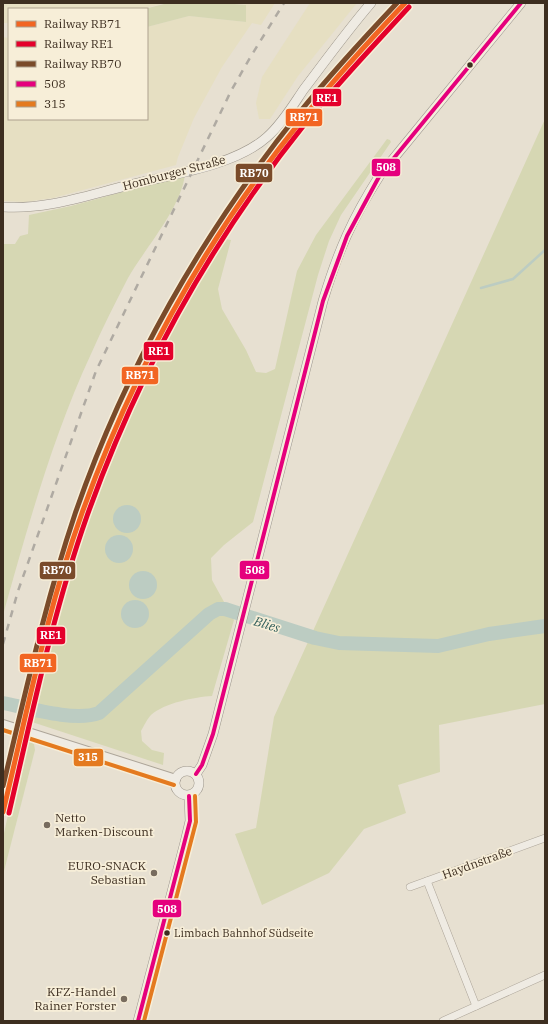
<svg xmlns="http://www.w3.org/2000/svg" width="548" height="1024" font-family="'IBM Plex Serif',serif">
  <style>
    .farmland { fill: #e6dfc2 }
    .green { fill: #d6d7b3 }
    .water { fill: #bcccc2 }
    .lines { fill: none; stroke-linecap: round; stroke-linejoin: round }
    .stream { stroke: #bcccc2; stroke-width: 2.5 }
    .river { stroke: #bcccc2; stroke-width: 14 }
    .minor-casing { stroke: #ada599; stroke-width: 8 }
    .tertiary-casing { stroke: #ada599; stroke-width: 10 }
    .secondary-casing { stroke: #9c958a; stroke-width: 10 }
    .minor { stroke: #efebe3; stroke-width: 7 }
    .tertiary { stroke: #efebe3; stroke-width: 8 }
    .secondary { stroke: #efebe3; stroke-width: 9 }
    .rail { stroke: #afaaa2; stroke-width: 2.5; stroke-dasharray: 7 7; stroke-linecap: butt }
    .bus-1-casing { stroke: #f7eed8; stroke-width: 7 }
    .bus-2-casing { stroke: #f7eed8; stroke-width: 7 }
    .bus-1 { stroke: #e5007d; stroke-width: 4 }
    .bus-2 { stroke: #e47a1f; stroke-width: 4 }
    .rail-1-casing { stroke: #f7eed8; stroke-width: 8 }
    .rail-2-casing { stroke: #f7eed8; stroke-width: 8 }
    .rail-3-casing { stroke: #f7eed8; stroke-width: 8 }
    .rail-1 { stroke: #f26522; stroke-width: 5 }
    .rail-2 { stroke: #e4002b; stroke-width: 5 }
    .rail-3 { stroke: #7a4b2a; stroke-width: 5 }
    .bus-dot { fill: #3d2e20; stroke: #f7eed8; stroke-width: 1.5 }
    .poi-dot { fill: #786c5e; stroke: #f7eed8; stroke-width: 1.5 }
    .labels { text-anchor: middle; stroke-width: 3.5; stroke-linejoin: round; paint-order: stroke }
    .bus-label { font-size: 11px; fill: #3d2e20; stroke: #f7eed8; text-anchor: start }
    .street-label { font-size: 12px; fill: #3d2e20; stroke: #f7eed8 }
    .poi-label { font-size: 12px; fill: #3d2e20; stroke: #f7eed8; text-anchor: end }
    .water-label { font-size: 13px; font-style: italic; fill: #2f5d5a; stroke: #f7eed8 }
    .line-badge { stroke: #f7eed8; stroke-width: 1.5 }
    .badge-label { font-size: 11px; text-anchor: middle; font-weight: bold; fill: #fff }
  </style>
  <rect width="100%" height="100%" fill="#e7e0d1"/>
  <g class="farmland">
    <path d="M 3,3 L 165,3 L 142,9 L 9,9 L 9,23 L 3,23 Z"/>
    <path d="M 230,3 L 275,3 L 261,25 L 252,23 L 222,67 L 194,118 L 178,157 L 176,165 L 53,198 L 25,202 L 3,201 L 3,37 L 9,38 L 9,119 L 147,119 L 147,27 L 189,16 L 246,22 L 246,5 Z"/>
    <path d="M 310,3 L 357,3 L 298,76 L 270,119 L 259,119 L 256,103 L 262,77 Z"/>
  </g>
  <g class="green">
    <path d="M 168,3 L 223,3 L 246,5 L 246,22 L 189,16 L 147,27 L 147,9 L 144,9 Z"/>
    <path d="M 545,119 L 545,704 L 439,725 L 440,772 L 398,785 L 406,813 L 364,829 L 329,873 L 262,905 L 235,834 L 256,828 L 274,717 Z"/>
    <path d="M 387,139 L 390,140 L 391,142 L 341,215 L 329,241 L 318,275 L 253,522 L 224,545 L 211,558 L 212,580 L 234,620 L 212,696 C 195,697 164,703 151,715 C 147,719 144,726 141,731 L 142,741 L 152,750 L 164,753 L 163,765 L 29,721 C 51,628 81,536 117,448 C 138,393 162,340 191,289 C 201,271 214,255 225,239 L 231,240 L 218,289 L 222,309 L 246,350 L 256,372 L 266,373 L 275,369 L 297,271 L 316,235 Z"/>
    <path d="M 185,175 C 180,210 145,248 128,278 C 115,303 102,329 91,354 C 52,438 28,526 3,615 L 3,244 L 15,244 L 20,236 L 28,234 L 29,215 L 71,206 Z"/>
    <path d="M 24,740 L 34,744 L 35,750 L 3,875 L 3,838 Z"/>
  </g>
  <g class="water">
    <circle cx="127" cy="519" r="14"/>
    <circle cx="119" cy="549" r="14"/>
    <circle cx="143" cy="585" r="14"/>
    <circle cx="135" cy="614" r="14"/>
  </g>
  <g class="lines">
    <path class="stream" d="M 481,288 L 513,279 L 545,250"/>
    <path class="river" d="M 3,703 C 28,708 75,722 99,713 L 209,614 L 218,609 L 225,609 L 315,638 L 339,643 L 438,646 L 489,634 L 545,626"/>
    <defs>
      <g id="minor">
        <path d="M 427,881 L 476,1006"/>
        <path d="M 410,887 L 545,838"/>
        <path d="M 443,1021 L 545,975"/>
      </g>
      <path id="tertiary" d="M 3,724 L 176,779"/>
      <g id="secondary">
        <path d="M 3,207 C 49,210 90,194 134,184 C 174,174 236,165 267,137 C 282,124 293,105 304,89 C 326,60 347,31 371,3"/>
        <circle cx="187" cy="783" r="12"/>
        <path d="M 196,774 L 202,765 L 213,734 L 323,301 C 338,251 352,219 380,175 L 521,3"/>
        <path d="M 138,1021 L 185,842 L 190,821 L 189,796"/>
      </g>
    </defs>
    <use href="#minor" class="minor-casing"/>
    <use href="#tertiary" class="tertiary-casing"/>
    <use href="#secondary" class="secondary-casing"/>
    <use href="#minor" class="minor"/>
    <use href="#tertiary" class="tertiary"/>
    <use href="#secondary" class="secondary"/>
    <path class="rail" d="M 3,644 L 18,591 L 96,371 L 231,91 L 251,56 L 284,3"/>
    <defs>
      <g id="bus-1">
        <path d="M 196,774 L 202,765 L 213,734 L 323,301 L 347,236 L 380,175 L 521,3"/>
        <path d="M 138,1021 L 190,821 L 189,796"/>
      </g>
      <g id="bus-2">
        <path d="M 3,730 L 174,785"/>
        <path d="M 144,1021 L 196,822 L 195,796"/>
      </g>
    </defs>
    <use href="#bus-1" class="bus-1-casing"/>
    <use href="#bus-2" class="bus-2-casing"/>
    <use href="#bus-1" class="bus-1"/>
    <use href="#bus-2" class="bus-2"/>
    <defs>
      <path id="rail-1" d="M 3,812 C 27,712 47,610 82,513 C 133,371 208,235 304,117 C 336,77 370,40 405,3"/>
      <path id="rail-2" d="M 9,813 C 32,714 53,612 87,516 C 138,373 213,238 308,120 C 340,81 375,44 409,7"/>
      <path id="rail-3" d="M 3,786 C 25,695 45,603 75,514 C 125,369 203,232 299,113 C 330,75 363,39 397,3"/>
    </defs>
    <use href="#rail-1" class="rail-1-casing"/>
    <use href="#rail-2" class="rail-2-casing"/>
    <use href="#rail-3" class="rail-3-casing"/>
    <use href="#rail-1" class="rail-1"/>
    <use href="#rail-2" class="rail-2"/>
    <use href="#rail-3" class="rail-3"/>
  </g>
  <g class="bus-dot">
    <circle cx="470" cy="65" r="3.5"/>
    <circle cx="167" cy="933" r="3.5"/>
  </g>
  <g class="poi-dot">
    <circle cx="47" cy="825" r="4"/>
    <circle cx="154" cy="873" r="4"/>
    <circle cx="124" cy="999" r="4"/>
  </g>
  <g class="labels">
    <g class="bus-label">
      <text x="174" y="937">Limbach Bahnhof Südseite</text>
    </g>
    <g class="street-label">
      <text transform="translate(174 173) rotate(-15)" y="4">Homburger Straße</text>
      <text transform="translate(477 863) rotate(-20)" y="4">Haydnstraße</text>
    </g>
    <g class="poi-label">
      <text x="55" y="822" text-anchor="start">Netto<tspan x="55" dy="14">Marken-Discount</tspan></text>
      <text x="146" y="870">EURO-SNACK<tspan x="146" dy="14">Sebastian</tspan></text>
      <text x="116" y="996">KFZ-Handel<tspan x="116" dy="14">Rainer Forster</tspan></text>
    </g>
    <g class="water-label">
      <text transform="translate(267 624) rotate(17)" y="5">Blies</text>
    </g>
  </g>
  <g class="line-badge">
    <rect x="312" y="88" width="30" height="19" rx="4" fill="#e4002b"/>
    <rect x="285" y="108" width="38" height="19" rx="4" fill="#f26522"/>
    <rect x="371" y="158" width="30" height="19" rx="4" fill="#e5007d"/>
    <rect x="235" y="163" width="38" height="20" rx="4" fill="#7a4b2a"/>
    <rect x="143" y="341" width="31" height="20" rx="4" fill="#e4002b"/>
    <rect x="121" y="366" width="38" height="19" rx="4" fill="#f26522"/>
    <rect x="239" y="560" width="31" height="20" rx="4" fill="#e5007d"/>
    <rect x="39" y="561" width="37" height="19" rx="4" fill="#7a4b2a"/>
    <rect x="36" y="626" width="30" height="19" rx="4" fill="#e4002b"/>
    <rect x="19" y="653" width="38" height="20" rx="4" fill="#f26522"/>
    <rect x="73" y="748" width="31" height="19" rx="4" fill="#e47a1f"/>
    <rect x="152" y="899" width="30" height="19" rx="4" fill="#e5007d"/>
  </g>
  <g class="badge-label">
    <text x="327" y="102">RE1</text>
    <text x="304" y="121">RB71</text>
    <text x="386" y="171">508</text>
    <text x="254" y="177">RB70</text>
    <text x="159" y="355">RE1</text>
    <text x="140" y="379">RB71</text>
    <text x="255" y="574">508</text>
    <text x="57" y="574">RB70</text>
    <text x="51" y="639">RE1</text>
    <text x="38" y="667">RB71</text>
    <text x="88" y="761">315</text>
    <text x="167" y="913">508</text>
  </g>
  <rect width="548" height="1024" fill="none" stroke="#3d2e20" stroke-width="8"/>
  <rect x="8" y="8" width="140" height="112" fill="#f7eed8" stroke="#ada18e"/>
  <rect x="16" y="21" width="20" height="6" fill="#f26522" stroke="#ada18e"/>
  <text x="44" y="28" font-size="12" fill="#3d2e20">Railway RB71</text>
  <rect x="16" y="41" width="20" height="6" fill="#e4002b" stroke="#ada18e"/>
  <text x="44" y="48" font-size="12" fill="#3d2e20">Railway RE1</text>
  <rect x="16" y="61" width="20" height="6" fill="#7a4b2a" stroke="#ada18e"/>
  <text x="44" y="68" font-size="12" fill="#3d2e20">Railway RB70</text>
  <rect x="16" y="81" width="20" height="6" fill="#e5007d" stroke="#ada18e"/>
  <text x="44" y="88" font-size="12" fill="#3d2e20">508</text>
  <rect x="16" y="101" width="20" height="6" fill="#e47a1f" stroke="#ada18e"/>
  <text x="44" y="108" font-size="12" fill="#3d2e20">315</text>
</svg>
